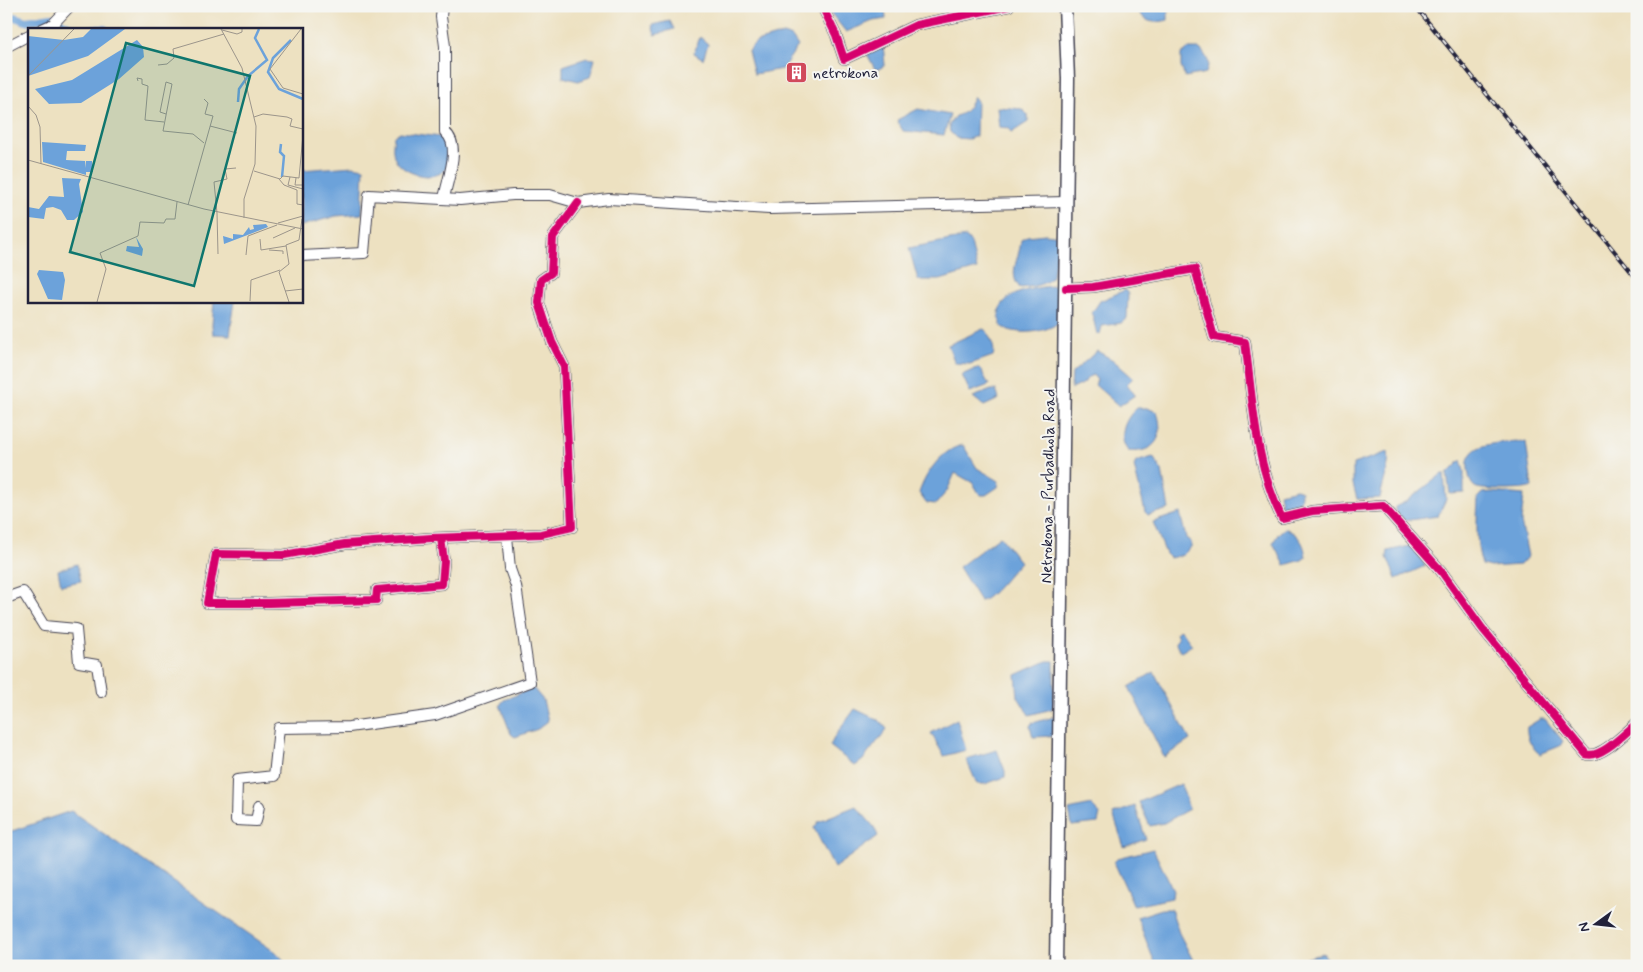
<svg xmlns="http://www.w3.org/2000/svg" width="1643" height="972" font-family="Mynerve,sans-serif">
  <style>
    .water { fill: #6ca2da; stroke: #47628a }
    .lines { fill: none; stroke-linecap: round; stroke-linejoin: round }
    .canal { stroke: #6ca2da; stroke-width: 8 }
    .minor-casing { stroke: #403f4f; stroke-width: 12 }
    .major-casing { stroke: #403f4f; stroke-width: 15 }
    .minor { stroke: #fff; stroke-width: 10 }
    .major { stroke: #fff; stroke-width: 12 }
    .rail-casing { stroke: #22223b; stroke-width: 4 }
    .rail { stroke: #f6f6f2; stroke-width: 2; stroke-dasharray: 5.5; stroke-linecap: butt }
    .cycleway-casing { stroke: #f6f6f2; stroke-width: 11 }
    .cycleway { stroke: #d6006c; stroke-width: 8 }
    .labels { text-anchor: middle; stroke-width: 4; stroke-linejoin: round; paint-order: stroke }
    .poi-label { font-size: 16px; fill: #22223b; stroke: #f6f6f2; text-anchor: start }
    .street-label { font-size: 16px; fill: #22223b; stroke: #f6f6f2 }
    .inset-river { fill: none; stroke: #6ca2da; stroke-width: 2.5 }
    .inset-road { fill: none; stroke: #9c958b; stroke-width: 1 }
    .view { fill: #0f766e; fill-opacity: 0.15; stroke: #0f766e; stroke-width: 2.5 }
    .inset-edge { fill: none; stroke: #22223b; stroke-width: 2.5 }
  </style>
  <rect width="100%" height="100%" fill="#f6f6f2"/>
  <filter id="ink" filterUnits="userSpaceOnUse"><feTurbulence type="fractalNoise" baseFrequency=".02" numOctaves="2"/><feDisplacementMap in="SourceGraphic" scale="10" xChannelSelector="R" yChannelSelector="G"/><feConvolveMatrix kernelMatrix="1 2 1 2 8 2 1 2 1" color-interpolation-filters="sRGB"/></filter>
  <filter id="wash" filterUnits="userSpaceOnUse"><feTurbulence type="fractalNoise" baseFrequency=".0096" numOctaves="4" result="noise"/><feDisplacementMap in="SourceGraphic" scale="20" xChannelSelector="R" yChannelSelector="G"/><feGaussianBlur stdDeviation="1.12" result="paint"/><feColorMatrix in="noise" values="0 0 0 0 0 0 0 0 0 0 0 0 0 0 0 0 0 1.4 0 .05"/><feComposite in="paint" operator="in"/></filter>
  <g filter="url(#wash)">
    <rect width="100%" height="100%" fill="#ede1c1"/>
    <g class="water">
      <path d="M 825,6 L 885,6 L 886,19 L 873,21 L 846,32 Z"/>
      <path d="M 1141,6 L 1168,6 L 1168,20 C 1155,23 1147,24 1139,12 Z"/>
      <path d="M 670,21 L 674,29 L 655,35 L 652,25 Z"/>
      <path d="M 783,34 L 792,37 L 798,46 L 782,69 L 754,74 L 748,50 L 756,42 Z"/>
      <path d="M 700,37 L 708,44 L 703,59 L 694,53 Z"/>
      <path d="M 883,44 L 885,65 L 879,69 L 875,69 L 866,52 Z"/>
      <path d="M 1188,49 L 1200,49 C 1208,58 1210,62 1206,73 L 1185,77 L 1181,67 L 1181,54 Z"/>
      <path d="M 587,58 L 595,59 L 590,77 L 578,81 L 563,77 L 563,66 Z"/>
      <path d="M 974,97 L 977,101 L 976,136 L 969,139 L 956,138 L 950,132 L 949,125 L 955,116 C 966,114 969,106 974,97 Z"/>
      <path d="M 997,107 L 1022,109 L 1028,115 L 1028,122 L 1011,133 L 1009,128 L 999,127 Z"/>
      <path d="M 918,109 L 950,115 L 944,135 L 903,131 L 897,120 Z"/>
      <path d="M 400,132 L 449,138 L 450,163 C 446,169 442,174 435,175 C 421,179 398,170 394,156 C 392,149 393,142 394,136 Z"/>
      <path d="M 353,166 L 364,168 L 362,214 L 336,216 L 301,226 L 301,170 Z"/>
      <path d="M 1045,234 L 1062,236 C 1046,271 1068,283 1020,288 C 1007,273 1020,258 1021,240 L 1027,236 Z"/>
      <path d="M 966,237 L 971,243 L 977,269 L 940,280 L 918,280 L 909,248 Z"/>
      <path d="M 1055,286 L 1061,290 L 1061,321 C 1047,333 1018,336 1002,327 C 987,295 1032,287 1055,286 Z"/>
      <path d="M 1125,290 L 1128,294 L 1127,318 L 1121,323 L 1102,326 L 1100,334 L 1097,334 L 1092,313 L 1100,301 Z"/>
      <path d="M 214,301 L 235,301 L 230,335 L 213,334 L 212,325 Z"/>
      <path d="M 983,329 L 987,331 C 990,339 996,348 993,356 L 970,364 L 955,363 L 948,345 Z"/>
      <path d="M 1097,351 L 1113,360 L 1133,378 L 1127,384 L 1135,395 L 1119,406 L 1095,385 L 1097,380 L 1093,375 L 1088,377 L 1084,383 L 1071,389 L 1072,373 Z"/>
      <path d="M 977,368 L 981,370 L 989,385 L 970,392 L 962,375 Z"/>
      <path d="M 991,390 L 996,390 L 999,399 L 984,406 L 973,397 Z"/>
      <path d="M 1137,408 L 1147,408 L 1157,412 C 1165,436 1156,454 1128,451 C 1117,437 1125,418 1137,408 Z"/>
      <path d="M 1526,442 L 1532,487 C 1525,491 1481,491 1475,487 C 1469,483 1469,474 1468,469 C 1464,439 1505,443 1526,442 Z"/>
      <path d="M 963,445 L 977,468 L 999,481 L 998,487 L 986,495 L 980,495 L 973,483 L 955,473 L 947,491 L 936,504 L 926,503 L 919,493 C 925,474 942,449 963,445 Z"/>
      <path d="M 1388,452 C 1391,463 1382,485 1380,498 L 1357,499 L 1353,484 L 1353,464 Z"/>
      <path d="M 1153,457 L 1162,471 L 1169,509 L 1148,515 L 1145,512 L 1134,466 L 1136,462 Z"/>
      <path d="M 1461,460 L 1464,471 L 1464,493 L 1450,494 L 1447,474 Z"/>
      <path d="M 1442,474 L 1444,474 L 1446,499 L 1438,516 L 1402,521 L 1395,510 L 1395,507 L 1407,501 Z"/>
      <path d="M 1296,489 L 1301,491 C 1301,503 1297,507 1286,510 L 1282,508 L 1279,493 Z"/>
      <path d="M 1492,492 L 1524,495 L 1521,522 L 1528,556 L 1520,565 L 1490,567 L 1482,565 C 1475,544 1477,519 1478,497 L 1482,493 Z"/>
      <path d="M 1180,513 L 1186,538 L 1191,542 L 1191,547 L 1183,555 L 1170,558 L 1166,554 L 1153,522 Z"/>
      <path d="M 1285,528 C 1299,535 1304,542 1306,557 L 1302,560 L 1285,565 L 1273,543 L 1278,534 Z"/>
      <path d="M 1000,536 L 1020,562 C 1011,571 990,600 980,601 L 959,567 Z"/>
      <path d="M 1414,545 L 1425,566 L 1396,579 L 1387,557 L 1388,551 Z"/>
      <path d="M 77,564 L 81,581 L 61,585 L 58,570 Z"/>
      <path d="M 1180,629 L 1192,645 L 1181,652 L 1175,642 L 1178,639 L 1176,633 Z"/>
      <path d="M 1047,661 L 1054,661 L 1054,702 L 1052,709 L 1029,715 L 1018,697 L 1016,675 Z"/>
      <path d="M 1154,672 L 1190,740 L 1164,757 L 1129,687 Z"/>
      <path d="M 533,688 L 543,700 L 548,721 L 538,729 L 515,737 L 511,734 L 500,705 L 504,700 Z"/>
      <path d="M 855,709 L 880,721 L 887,729 L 863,760 L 855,766 L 830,746 L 835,736 Z"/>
      <path d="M 1054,717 L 1055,736 L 1033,737 L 1030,726 L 1032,723 Z"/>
      <path d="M 957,719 L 966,750 L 944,756 L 931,733 Z"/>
      <path d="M 1540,719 L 1545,719 L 1563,741 L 1560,746 L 1540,754 C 1533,750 1525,735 1527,727 Z"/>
      <path d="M 997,750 L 1005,771 L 1005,777 L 985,784 L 977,784 L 966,759 Z"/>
      <path d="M 1181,784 L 1189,809 L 1164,823 L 1150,826 L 1139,802 Z"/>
      <path d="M 1091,805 L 1100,814 L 1098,823 L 1072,826 L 1069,810 Z"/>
      <path d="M 856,806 L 874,827 L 878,836 L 834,868 L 814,828 L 819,821 Z"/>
      <path d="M 1135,806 L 1146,839 L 1124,847 L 1113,814 Z"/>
      <path d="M 71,811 L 278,954 L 289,966 L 14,966 L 6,957 L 6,833 Z"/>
      <path d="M 1153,849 L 1173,890 L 1172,898 L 1134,906 L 1114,862 L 1118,858 Z"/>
      <path d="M 1162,909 L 1171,909 L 1179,933 L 1196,966 L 1156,966 L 1137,917 Z"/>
      <path d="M 1323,953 L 1333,966 L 1283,966 Z"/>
    </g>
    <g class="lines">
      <g class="canal">
        <path d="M 6,14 L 26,21 L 52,17 L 73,29"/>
        <path d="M 91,29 L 104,29"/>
      </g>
    </g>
  </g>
  <g filter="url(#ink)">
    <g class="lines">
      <defs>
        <g id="minor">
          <path d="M 442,6 L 441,17 L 445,46 L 445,132 C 462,146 447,179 444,199"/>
          <path d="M 822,6 L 836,35 L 844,59 L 916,25 L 1009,6"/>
          <path d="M 42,29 L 53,24 L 70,6"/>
          <path d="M 6,47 L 29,35"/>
          <path d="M 301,256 L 364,253 L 369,195 L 460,200 L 513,195 L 550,195 L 578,203 L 609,199 L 769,209 L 1066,202"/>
          <path d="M 1066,288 L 1093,287 L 1195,269 L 1214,337 L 1245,342 C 1253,400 1255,465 1282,518 L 1312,511 L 1383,506 L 1441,571 L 1482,628 L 1586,754 C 1600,760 1626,732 1637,723"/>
          <path d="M 441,538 L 444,561 L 442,584 L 377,590 L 376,600 L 269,603 L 207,603 L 216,554 L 284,555 L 345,544 L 431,538 L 541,534 L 572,527 L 564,366 L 552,342 L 539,303 L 541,280 L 551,273 L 553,237 L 578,203"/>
          <path d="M 6,598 L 23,592 L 44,626 L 76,629 L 79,662 L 97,665 L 101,692"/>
          <path d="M 259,806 L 256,821 L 236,820 L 237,780 L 274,776 L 279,728 L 349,727 L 435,715 L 530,682 L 516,586 L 510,569 L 507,536"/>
        </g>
        <path id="major" d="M 1056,966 L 1068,79 L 1065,6"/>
      </defs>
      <use href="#minor" class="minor-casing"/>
      <use href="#major" class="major-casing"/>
      <use href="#minor" class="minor"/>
      <use href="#major" class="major"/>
      <defs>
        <path id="rail" d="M 1415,6 L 1637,279"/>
      </defs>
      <use href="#rail" class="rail-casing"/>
      <use href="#rail" class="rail"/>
      <defs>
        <g id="cycleway">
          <path d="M 822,6 L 836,35 L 844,59 L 916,25 L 1009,6"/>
          <path d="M 1066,288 L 1093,287 L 1195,269 L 1214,337 L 1245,342 C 1253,400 1255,465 1282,518 L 1312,511 L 1383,506 L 1441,571 L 1482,628 L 1586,754 C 1600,760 1626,732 1637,723"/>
          <path d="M 441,538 L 444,561 L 442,584 L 377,590 L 376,600 L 269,603 L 207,603 L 216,554 L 284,555 L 345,544 L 431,538 L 541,534 L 572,527 L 564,366 L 552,342 L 539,303 L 541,280 L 551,273 L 553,237 L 578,203"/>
        </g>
      </defs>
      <use href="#cycleway" class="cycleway-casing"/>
      <use href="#cycleway" class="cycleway"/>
    </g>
  </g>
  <defs>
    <symbol id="building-square" viewBox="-11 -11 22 22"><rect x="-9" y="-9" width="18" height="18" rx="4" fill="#d1495b" stroke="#f6f6f2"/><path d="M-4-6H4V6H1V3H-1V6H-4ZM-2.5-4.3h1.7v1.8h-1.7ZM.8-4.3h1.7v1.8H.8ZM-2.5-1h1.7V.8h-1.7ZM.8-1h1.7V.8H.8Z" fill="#fff"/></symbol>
  </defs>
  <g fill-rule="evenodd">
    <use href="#building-square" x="784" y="60" width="25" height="25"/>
  </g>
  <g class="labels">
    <g class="poi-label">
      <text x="813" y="78">netrokona</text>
    </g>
    <g class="street-label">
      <text transform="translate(1047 486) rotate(-89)" y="6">Netrokona - Purbadhola Road</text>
    </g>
  </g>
  <g transform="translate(28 28)">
    <rect width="275" height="275" fill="#ede1c1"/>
    <path d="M 63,1 L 97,1 L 60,28 L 0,48 L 0,8 L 36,12 L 55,9 ZM 109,12 L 115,19 L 116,29 L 91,51 L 53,75 L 21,76 L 7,61 L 44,52 ZM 14,114 L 58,117 L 57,123 L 39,123 L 38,132 L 57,133 L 58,140 L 58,133 L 64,133 L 65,144 L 58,144 L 58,147 L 15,134 ZM 34,150 L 53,151 L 51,156 L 55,184 L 46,192 L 39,192 L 33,182 L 25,179 L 18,180 L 16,191 L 0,189 L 0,179 L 11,181 L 21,168 L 36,169 ZM 238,196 L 240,199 L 196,216 L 195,208 L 205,211 L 205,206 L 215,207 L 221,199 L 222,202 L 226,201 L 225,197 ZM 108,209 L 115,221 L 114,228 L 98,223 L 99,218 L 111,219 ZM 11,242 L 35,244 L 37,252 L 34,272 L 20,271 L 9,246 Z" fill="#6ca2da"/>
    <path class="inset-river" d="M 263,12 L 245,30 L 240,44 L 251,61 L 275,71M 210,74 L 211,61 L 220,48 L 239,32 L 227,10 L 231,1M 253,116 L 252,124 L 256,128 L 254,149"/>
    <path class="inset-road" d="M 193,1 L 214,40 L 228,98 L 227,136 L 216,171 L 216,190M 273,1 L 242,41 L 255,60 L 275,66M 194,2 L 209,6 L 214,4 L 214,1M 130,37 L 139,36 L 146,30 L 145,21 L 196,6M 0,48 L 46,1M 110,53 L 109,50 L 114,51 L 114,56 L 120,58 L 117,92 L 136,94M 0,78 L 8,87 L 12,99 L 13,136M 138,86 L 132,84 L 138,54 L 144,56 L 135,103 L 165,106 L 176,115M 226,89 L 235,86 L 259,89 L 264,91 L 262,98 L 275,101M 182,98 L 209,105M 0,132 L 176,181 L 275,201M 226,143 L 252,151 L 255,148 L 271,150 L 275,107M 262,149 L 260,157 L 275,161M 268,150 L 267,157 L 275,157M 251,151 L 256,157 L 269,162 L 269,176 L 275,177M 160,177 L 185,88 L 177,86 L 180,75 L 176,71M 189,185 L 186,154 L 199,151 L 197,141 L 208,140M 189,185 L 190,226M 250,195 L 275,188M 245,210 L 267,200M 232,211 L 233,222 L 258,218M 241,222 L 255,223 L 255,226M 218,227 L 220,208 L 249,197M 257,263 L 275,261M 222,273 L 223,252 L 252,242M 69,274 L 78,241 L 72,225 L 110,208 L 112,194 L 136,195 L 138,191 L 147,191 L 149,174M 261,274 L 251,244 L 261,236 L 258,217 L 271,212 L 274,191"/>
    <path class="view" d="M 98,15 L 222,48 L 166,258 L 42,224 Z"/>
    <rect width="275" height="275" class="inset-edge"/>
  </g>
  <rect width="1643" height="972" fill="none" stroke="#f6f6f2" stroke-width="25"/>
  <g transform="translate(1596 924) rotate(255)" stroke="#f6f6f2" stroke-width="4" paint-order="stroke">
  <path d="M0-4L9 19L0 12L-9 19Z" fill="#22223b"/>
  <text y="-8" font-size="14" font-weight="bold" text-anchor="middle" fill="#22223b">N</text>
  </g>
</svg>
